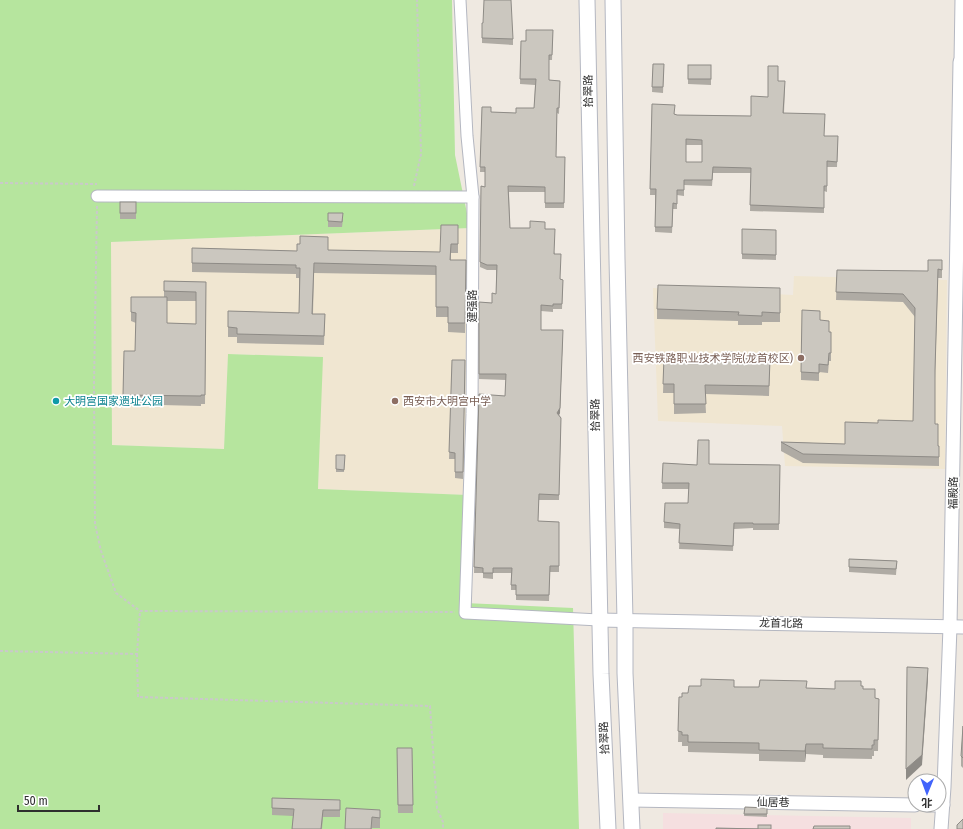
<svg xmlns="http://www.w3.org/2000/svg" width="963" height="829" font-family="'Fira Sans Condensed','Noto Sans SC',sans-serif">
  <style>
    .education { fill: #f0e6d1 }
    .medical { fill: #f5dfe0 }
    .green { fill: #b6e59e }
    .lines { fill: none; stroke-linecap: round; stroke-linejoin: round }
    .minor-casing { stroke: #b4b7c1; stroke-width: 13 }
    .tertiary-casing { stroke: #b4b7c1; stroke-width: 15 }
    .secondary-casing { stroke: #b4b7c1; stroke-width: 17 }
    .path { stroke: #c9c9c9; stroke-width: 2; stroke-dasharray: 3 2; stroke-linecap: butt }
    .minor { stroke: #fff; stroke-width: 11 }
    .tertiary { stroke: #fff; stroke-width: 13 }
    .secondary { stroke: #fff; stroke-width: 15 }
    .wall { fill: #afaba4; fill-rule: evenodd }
    .shaded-wall { fill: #8e8b86 }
    .building { fill: #cbc7bf; stroke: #8e8b86; fill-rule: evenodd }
    .education-dot { fill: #8d6e63; stroke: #fff; stroke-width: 1.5 }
    .culture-dot { fill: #0f9aa8; stroke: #fff; stroke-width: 1.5 }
    .labels { text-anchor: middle; stroke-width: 3.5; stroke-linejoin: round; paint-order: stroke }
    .street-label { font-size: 11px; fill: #2e2e2e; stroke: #fff }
    .education-label { font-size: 11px; fill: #785e54; stroke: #fff; text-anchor: end }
    .culture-label { font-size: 11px; fill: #0d838f; stroke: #fff; text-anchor: start }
  </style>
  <rect width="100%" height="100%" fill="#efe9e1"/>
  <g class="education">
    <path d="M 470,228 L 468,495 L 318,489 L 322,357 L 228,354 L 224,449 L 112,445 L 110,242 Z"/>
    <path d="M 794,276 L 947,280 L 945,469 L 785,466 L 782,426 L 658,421 L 653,288 L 793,295 Z"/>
  </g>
  <path class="medical" d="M 663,813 L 911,818 L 911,829 L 663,829 Z"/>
  <path class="green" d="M 0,0 L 452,0 L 455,155 L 470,228 L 111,242 L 112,445 L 224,449 L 228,354 L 323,357 L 318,489 L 468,495 L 464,603 L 573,608 L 579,829 L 0,829 Z"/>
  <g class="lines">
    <defs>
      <g id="minor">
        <path d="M 460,0 L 467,136 L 473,197 L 472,414 L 465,613 L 599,620"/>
        <path d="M 961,0 L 960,62 L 963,62"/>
        <path d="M 97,196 L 473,197"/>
      </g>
      <g id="tertiary">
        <path d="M 599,620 L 963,627"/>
        <path d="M 631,800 L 915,805"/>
        <path d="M 927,805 L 943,805"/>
        <path d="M 941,829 L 944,787 L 950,627 L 960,62"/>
      </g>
      <g id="secondary">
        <path d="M 587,0 L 601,674 L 608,829"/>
        <path d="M 613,0 L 617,259 L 625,620 L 625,673 L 632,829"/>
      </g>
    </defs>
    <use href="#minor" class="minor-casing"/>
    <use href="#tertiary" class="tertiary-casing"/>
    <use href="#secondary" class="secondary-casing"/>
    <g class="path">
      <path d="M 0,183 L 97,184"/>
      <path d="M 414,186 L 421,154 L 417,0"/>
      <path d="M 97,206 L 94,386 L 95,524 L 101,551 L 116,593 L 140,611 L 455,612"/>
      <path d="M 0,651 L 137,654 L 140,611"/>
      <path d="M 137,654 L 138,697 L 430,706 L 437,808 L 443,822 L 443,829"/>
    </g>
    <use href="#minor" class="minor"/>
    <use href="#tertiary" class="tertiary"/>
    <use href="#secondary" class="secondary"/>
  </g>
  <g class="wall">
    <path d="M 482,23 L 483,23 L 513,39 L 513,45 L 482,43 Z"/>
    <path d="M 553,30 L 552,60 L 549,60 L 549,80 L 560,81 L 559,114 L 557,113 L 556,157 L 565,157 L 564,208 L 545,208 L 545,192 L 509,192 L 510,228 L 545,229 L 555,254 L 560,279 L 563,280 L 562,309 L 553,309 L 553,312 L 541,311 L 541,330 L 560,413 L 559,415 L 561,418 L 559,500 L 539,500 L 538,521 L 559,522 L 559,572 L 550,572 L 549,601 L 516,600 L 516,590 L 511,590 L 511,573 L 493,573 L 493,579 L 483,578 L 483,573 L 474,573 L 479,394 L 505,396 L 506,380 L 479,379 L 479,302 L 492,303 L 496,294 L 496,270 L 487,270 L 480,267 L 481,186 L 485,187 L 485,172 L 480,172 L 482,107 L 491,112 L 516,113 L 534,108 L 535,85 L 520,84 L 521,41 L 526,41 Z"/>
    <path d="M 653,64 L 664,64 L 663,93 L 652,92 Z"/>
    <path d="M 688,65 L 711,65 L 711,85 L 688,84 Z"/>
    <path d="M 778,81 L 785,86 L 784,113 L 825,136 L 838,136 L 837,167 L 827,167 L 827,192 L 824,191 L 824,213 L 750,211 L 751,173 L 713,173 L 712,186 L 684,185 L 684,196 L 677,195 L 677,209 L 673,209 L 672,233 L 655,232 L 655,195 L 650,195 L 652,104 L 675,114 L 677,115 L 751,116 L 768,97 ZM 686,145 L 702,145 L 702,162 L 686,162 Z"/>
    <rect x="120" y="202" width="16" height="17"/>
    <path d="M 328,213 L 343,219 L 342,227 L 328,227 Z"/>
    <path d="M 458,225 L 458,253 L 451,253 L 451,260 L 466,260 L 465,333 L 448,332 L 448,317 L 436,317 L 436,275 L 314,273 L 313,314 L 325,314 L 324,345 L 237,343 L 237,337 L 228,337 L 228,311 L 299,313 L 299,278 L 296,278 L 296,274 L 192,272 L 192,248 L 297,251 L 328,250 L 440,252 Z"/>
    <path d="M 742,229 L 776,230 L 776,260 L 742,259 Z"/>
    <path d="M 942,260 L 942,278 L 938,278 L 935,379 L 935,424 L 938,446 L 939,446 L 939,466 L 803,463 L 781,451 L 781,442 L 845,444 L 878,423 L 913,421 L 915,317 L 903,302 L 836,300 L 837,270 L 928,271 Z"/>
    <path d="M 164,281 L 206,282 L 205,404 L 201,404 L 201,406 L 123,404 L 124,351 L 135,351 L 136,323 L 131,321 L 131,297 L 164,297 ZM 167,301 L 196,301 L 196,324 L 167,323 Z"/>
    <path d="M 780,288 L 780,322 L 762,322 L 762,325 L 738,325 L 738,321 L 657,319 L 657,309 Z"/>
    <path d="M 820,320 L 829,332 L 831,332 L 831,361 L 829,361 L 828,373 L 819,372 L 819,381 L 801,380 L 801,372 Z"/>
    <path d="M 664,358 L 724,359 L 733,358 L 770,360 L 769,396 L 705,394 L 706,413 L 674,414 L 674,393 L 663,393 Z"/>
    <path d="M 452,360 L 465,360 L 463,479 L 455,478 L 455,459 L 449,459 Z"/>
    <path d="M 336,455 L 345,455 L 344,472 L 336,472 Z"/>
    <path d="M 663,463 L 697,465 L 709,464 L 780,465 L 779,530 L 753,530 L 753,528 L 734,529 L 733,551 L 679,549 L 680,529 L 664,528 L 664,522 L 688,503 L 689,489 L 662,489 Z"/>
    <path d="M 849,559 L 897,561 L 896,575 L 849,572 Z"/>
    <path d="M 701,686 L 835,689 L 861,686 L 863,689 L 875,698 L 879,699 L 878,751 L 874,751 L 874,756 L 872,756 L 872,759 L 823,758 L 823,755 L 806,754 L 805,762 L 759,761 L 759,754 L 688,752 L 688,746 L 682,746 L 682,742 L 678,742 L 679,697 L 682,697 Z"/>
    <path d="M 963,726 L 963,768 L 961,766 L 961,756 Z"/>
    <path d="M 397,748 L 412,748 L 413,813 L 398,813 Z"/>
    <path d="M 272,798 L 340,800 L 340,817 L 323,817 L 322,829 L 292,829 L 293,816 L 272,815 Z"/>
    <path d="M 745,807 L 767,808 L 767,817 L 744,816 Z"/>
    <path d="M 380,810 L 380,828 L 372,828 L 372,829 L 345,829 Z"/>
  </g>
  <g class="shaded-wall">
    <path d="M 563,330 L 560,413 L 557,419 Z"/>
    <path d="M 928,668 L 928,679 L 922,765 L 906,780 L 906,769 Z"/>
    <path d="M 806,744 L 806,754 L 805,762 L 805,751 Z"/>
  </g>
  <g class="building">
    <path d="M 484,0 L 511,0 L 513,39 L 482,38 L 482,23 L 483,23 Z"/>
    <path d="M 526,30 L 553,30 L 552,55 L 549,55 L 549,80 L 560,81 L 559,108 L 557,108 L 556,157 L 565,157 L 564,203 L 545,203 L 545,187 L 508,186 L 510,228 L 530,228 L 530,221 L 545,222 L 545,229 L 555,229 L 554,254 L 561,254 L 560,279 L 563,280 L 562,304 L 553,304 L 553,306 L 541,305 L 541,330 L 563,330 L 560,408 L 557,413 L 561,418 L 559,495 L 539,494 L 538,521 L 559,522 L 559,566 L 550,566 L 549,595 L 516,595 L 516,585 L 511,585 L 512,568 L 493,568 L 493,573 L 483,573 L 483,568 L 474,567 L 479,394 L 505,396 L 506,374 L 479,374 L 479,302 L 492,303 L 492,293 L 496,294 L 497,265 L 487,265 L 480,262 L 481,186 L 485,187 L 485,167 L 480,167 L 482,107 L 491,107 L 491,112 L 516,113 L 516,108 L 534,108 L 536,79 L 520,79 L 521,41 L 526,41 Z"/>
    <path d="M 653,64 L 664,64 L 663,87 L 652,87 Z"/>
    <rect x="688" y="65" width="23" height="14"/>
    <path d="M 768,66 L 778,66 L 778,81 L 785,81 L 783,113 L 825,114 L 824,136 L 838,136 L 837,162 L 827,161 L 827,186 L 824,186 L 824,208 L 750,205 L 751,168 L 713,167 L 712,180 L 684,180 L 684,190 L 677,190 L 677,204 L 673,203 L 672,227 L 655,227 L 656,189 L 650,189 L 652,104 L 675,105 L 674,114 L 677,115 L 751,116 L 751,96 L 768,97 ZM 686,139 L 702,140 L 702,162 L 686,162 Z"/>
    <rect x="120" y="202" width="16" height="11"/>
    <path d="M 328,213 L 343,213 L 342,222 L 328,221 Z"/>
    <path d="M 441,225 L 458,225 L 458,244 L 451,244 L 450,260 L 466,260 L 465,323 L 448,323 L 448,307 L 436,307 L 436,266 L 314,263 L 312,314 L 325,314 L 324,336 L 237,334 L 237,328 L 228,327 L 228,311 L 299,313 L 300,268 L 296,268 L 296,265 L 192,263 L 192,248 L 297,251 L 297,244 L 300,244 L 300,236 L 328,237 L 328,250 L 440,252 Z"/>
    <path d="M 742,229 L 776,230 L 776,255 L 742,254 Z"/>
    <path d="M 928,260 L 942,260 L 942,270 L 938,269 L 935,370 L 935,424 L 938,424 L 938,446 L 939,446 L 939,457 L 803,454 L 781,442 L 845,444 L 845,422 L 878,423 L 878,420 L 913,421 L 915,308 L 903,294 L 836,292 L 837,270 L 928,271 Z"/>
    <path d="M 164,281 L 206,282 L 205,395 L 201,395 L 201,396 L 123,395 L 124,351 L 135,351 L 136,313 L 131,312 L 131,297 L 167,297 L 167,323 L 196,324 L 196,292 L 164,291 Z"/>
    <path d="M 658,285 L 780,288 L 780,313 L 762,312 L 762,316 L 738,315 L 739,312 L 657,309 Z"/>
    <path d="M 802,310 L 820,311 L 820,320 L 829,321 L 829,332 L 831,332 L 831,353 L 829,353 L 828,365 L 819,364 L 819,373 L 801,372 Z"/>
    <path d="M 724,352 L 733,352 L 733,358 L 770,360 L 769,386 L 705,385 L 706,404 L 674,404 L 674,384 L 663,384 L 664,358 L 724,359 Z"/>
    <path d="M 452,360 L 465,360 L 463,472 L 455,472 L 455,453 L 449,452 Z"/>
    <path d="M 698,440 L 709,440 L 709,464 L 780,465 L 779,524 L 753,524 L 753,523 L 734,523 L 733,546 L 679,543 L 680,524 L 664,522 L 665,503 L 688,503 L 689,483 L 662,483 L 663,463 L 697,465 Z"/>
    <path d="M 336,455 L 345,455 L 344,470 L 336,469 Z"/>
    <path d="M 849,559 L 897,561 L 896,569 L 849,567 Z"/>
    <path d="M 907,667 L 928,668 L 922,755 L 906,769 Z"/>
    <path d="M 701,679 L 734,680 L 734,687 L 759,687 L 760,680 L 807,681 L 806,688 L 835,689 L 835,681 L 861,681 L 861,686 L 863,686 L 863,689 L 875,689 L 875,698 L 879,699 L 878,740 L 874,740 L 874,745 L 872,745 L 872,749 L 823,748 L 823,744 L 806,744 L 805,751 L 759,750 L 759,743 L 688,742 L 688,735 L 682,735 L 682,732 L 678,731 L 679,697 L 682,697 L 682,693 L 688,693 L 689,686 L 701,686 Z"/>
    <path d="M 963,726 L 963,758 L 961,756 Z"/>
    <path d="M 397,748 L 412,748 L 413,805 L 398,805 Z"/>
    <path d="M 272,798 L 340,800 L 340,810 L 323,810 L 321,829 L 292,829 L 294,809 L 272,808 Z"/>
    <path d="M 745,807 L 767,808 L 767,814 L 744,814 Z"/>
    <path d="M 346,808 L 380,810 L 380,818 L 372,817 L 371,829 L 345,829 Z"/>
    <path d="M 963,819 L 963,829 L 957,829 L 957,825 Z"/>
    <rect x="758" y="825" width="13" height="4"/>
    <path d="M 814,826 L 850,826 L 850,829 L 813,829 Z"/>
    <path d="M 716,828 L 758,829 L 716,829 Z"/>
  </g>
  <g class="education-dot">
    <circle cx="801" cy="358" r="4"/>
    <circle cx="395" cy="401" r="4"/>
  </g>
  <circle class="culture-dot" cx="56" cy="401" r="4"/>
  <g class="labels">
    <g class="street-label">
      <text transform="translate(588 91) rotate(-91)" y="4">拾翠路</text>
      <text transform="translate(472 306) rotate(-90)" y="4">建强路</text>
      <text transform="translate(595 415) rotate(-91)" y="4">拾翠路</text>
      <text transform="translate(953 493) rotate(-89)" y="4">福殿路</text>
      <text transform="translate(781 623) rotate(1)" y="4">龙首北路</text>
      <text transform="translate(604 738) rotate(-93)" y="4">拾翠路</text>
      <text transform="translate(773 802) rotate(1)" y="4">仙居巷</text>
    </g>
    <g class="education-label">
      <text x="793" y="362">西安铁路职业技术学院(龙首校区)</text>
      <text x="403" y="405" text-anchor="start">西安市大明宫中学</text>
    </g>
    <g class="culture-label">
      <text x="64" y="405">大明宫国家遗址公园</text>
    </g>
  </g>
  <g transform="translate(927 793) rotate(181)"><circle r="19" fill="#ffffff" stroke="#ababab"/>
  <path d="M0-3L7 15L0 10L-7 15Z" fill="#4264fb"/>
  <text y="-6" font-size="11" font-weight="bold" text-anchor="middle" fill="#2e2e2e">北</text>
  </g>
  <path d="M18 805v6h81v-6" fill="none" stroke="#2e2e2e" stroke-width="2"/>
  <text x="24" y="805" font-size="12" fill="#2e2e2e" stroke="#ffffff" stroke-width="3" paint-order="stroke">50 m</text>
</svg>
